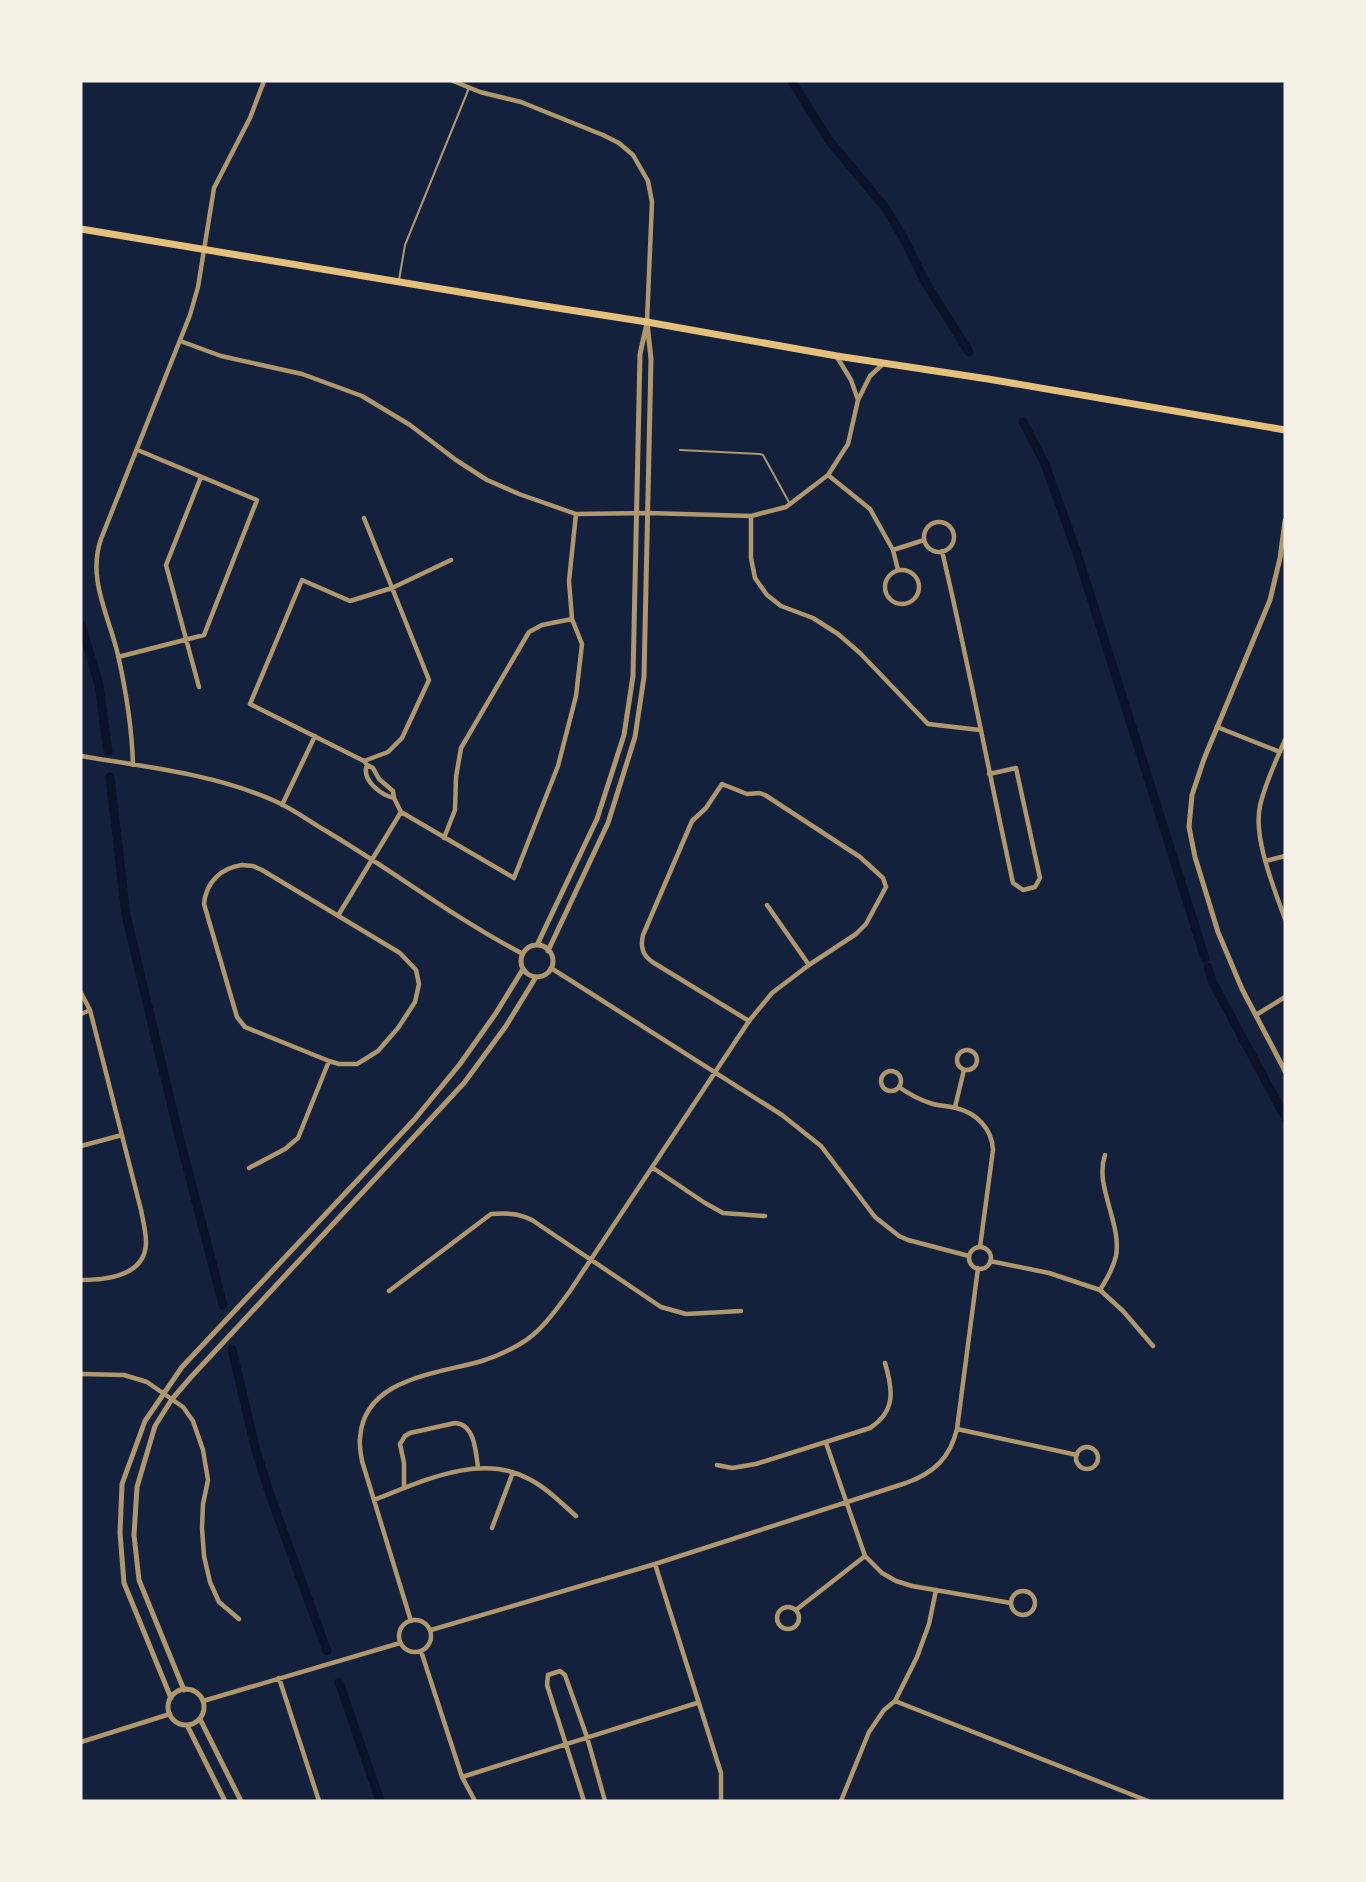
<svg xmlns="http://www.w3.org/2000/svg" width="1366" height="1882" font-family="Raleway,sans-serif">
<style>
.lines{fill:none;stroke-linecap:round;stroke-linejoin:round}
.canal{stroke:#0b132b;stroke-width:9}
.service{stroke:#b1986c;stroke-width:2}
.minor{stroke:#b1986c;stroke-width:4.5}
.tertiary{stroke:#b1986c;stroke-width:5}
.primary{stroke:#e5c07b;stroke-width:7}
</style>
<rect width="100%" height="100%" fill="#14213d"/>
<g class="lines">
<path class="canal" d="M792 81 828 139 884 206 903 237 924 280 969 352
M1023 422 1045 464 1076 550 1205 958
M81 624 99 685 108 752
M110 777 126 915 178 1132 223 1305
M1208 967 1212 981 1285 1117
M232 1349 255 1447 270 1495 327 1651
M339 1682 380 1801"/>
<path class="service" d="M399 280 405 245 469 88
M680 450 760 454 763 455 790 504"/>
<path class="minor" d="M453 81 480 92 521 102 603 135 619 143 633 155 648 181 652 202 647 322
M183 342 221 356 302 374 362 396 410 425 456 460 487 480 519 494 576 514 648 513 751 516 786 507 828 475 848 444 858 400 870 376 884 363
M837 357 851 380 858 400
M828 475 870 509 893 550 898 570
M751 516V558L755 578 767 595 781 606 813 618 838 634 860 653 928 724 980 730
M364 518 429 680 402 738 388 752 364 761
M924 537a15 15 0 1 1 30 0a15 15 0 1 1-30 0Z
M893 550 924 540
M942 551C968 661 989 773 1013 883L1023 890 1035 887 1040 878 1016 768 989 774
M885 587a17 17 0 1 1 34 0a17 17 0 1 1-34 0Z
M118 657 204 635 257 500 140 451
M199 687 166 565 201 477
M1217 727 1280 752
M1285 740C1276 761 1265 783 1260 806 1253 838 1274 888 1285 919
M81 756C147 767 214 774 275 801 293 809 309 821 326 831 392 870 454 918 523 954
M133 765C132 727 126 691 118 655 109 616 87 579 101 539L190 315 198 287 214 188 250 118 264 81
M367 765 364 761 250 704 302 580 350 601 392 588 451 560
M394 798C381 795 361 780 367 765L373 768 379 779 393 791 394 798 401 812
M282 805 315 736
M401 812 514 878 558 766 576 696 582 644 572 619 569 581 576 514
M444 838 455 810 456 777 461 748 529 632 542 625 572 619
M1266 861 1285 856
M242 865 253 866 262 870 400 953 416 970 419 984 415 1002 398 1028 378 1051 357 1064H339L329 1061 245 1027 237 1017 204 904C206 882 221 868 242 865Z
M767 905 809 965
M339 914 401 812
M551 968 782 1115 821 1146 875 1217 899 1236 908 1240 969 1256
M81 993 90 1010 141 1210C143 1220 146 1232 146 1242 146 1276 106 1280 81 1280
M81 1014 90 1010
M1256 1015 1285 997
M957 1060a10 10 0 1 1 20 0a10 10 0 1 1-20 0Z
M881 1081a10 10 0 1 1 20 0a10 10 0 1 1-20 0Z
M899 1087C910 1095 920 1100 933 1104 940 1106 948 1106 956 1108 976 1113 992 1128 993 1150L980 1247
M955 1107 964 1070
M81 1146 122 1135
M249 1168 285 1149 298 1138 329 1061
M653 1168 705 1203 723 1213 765 1216
M969 1258a11 11 0 1 1 22 0a11 11 0 1 1-22 0Z
M990 1261 1049 1273 1100 1290 1123 1311 1153 1346
M1100 1290C1107 1279 1113 1269 1116 1256 1122 1223 1094 1186 1105 1155
M389 1291 491 1214C506 1213 518 1213 532 1220L661 1307 686 1314 741 1311
M81 1374 124 1375 147 1382 183 1407 193 1421 203 1450 208 1480 203 1504 202 1528 204 1556 210 1582 219 1602 239 1619
M957 1429 1077 1455
M826 1443 865 1556 882 1573 896 1581 912 1586 1011 1603
M1076 1458a11 11 0 1 1 22 0a11 11 0 1 1-22 0Z
M717 1465 732 1468 756 1464 870 1428C896 1411 893 1390 885 1363
M404 1488V1463L400 1444 405 1436 410 1433 455 1423C475 1424 476 1453 478 1468
M374 1500C421 1482 480 1452 529 1479 547 1488 561 1503 576 1516
M492 1528 513 1472
M655 1564 721 1773V1801
M1011 1603a12 12 0 1 1 24 0a12 12 0 1 1-24 0Z
M777 1618a11 11 0 1 1 22 0a11 11 0 1 1-22 0Z
M796 1610 865 1556
M399 1636a16 16 0 1 1 32 0a16 16 0 1 1-32 0Z
M411 1621 362 1461C361 1454 359 1446 360 1438 364 1378 437 1374 482 1361 495 1357 508 1351 520 1344 541 1332 556 1310 570 1291L749 1021 772 993 809 965 856 934 866 924 886 887 883 878 860 857 765 795 760 793 747 794 722 784 706 808 692 821 643 935C640 948 643 956 654 963L749 1021
M431 1630 655 1564 906 1483C934 1473 950 1458 957 1429L978 1268
M421 1651 462 1777 475 1801
M279 1678 319 1801
M203 1701 400 1643
M895 1701 1148 1801
M81 1742 170 1714
M462 1777 697 1703
M584 1801 547 1685 548 1675 560 1671 565 1675 587 1737 605 1801
M841 1801 869 1732 884 1710 895 1701 917 1657 929 1624 936 1590"/>
<path class="tertiary" d="M1285 521 1280 558 1270 600 1204 759 1192 795 1189 827 1195 857 1218 932 1242 989 1285 1071
M537 945 597 819 624 735 633 676 640 354 647 323
M521 961a16 16 0 1 1 32 0a16 16 0 1 1-32 0Z
M548 951 608 823 635 737 644 677 651 359 647 322
M168 1707a18 18 0 1 1 36 0a18 18 0 1 1-36 0Z
M184 1690 139 1580 134 1535 137 1487 155 1426 172 1399 192 1376 464 1083 506 1026 536 977
M171 1698 124 1583 120 1533 122 1484 145 1421 182 1367 414 1120 460 1064 496 1013 523 969
M200 1719 241 1801
M187 1725 225 1801"/>
<path class="primary" d="M81 229 538 305 647 322 837 356 988 379 1285 430"/>
</g>
<rect width="1366" height="1882" fill="none" stroke="#f6f1e7" stroke-width="165"/>
</svg>
